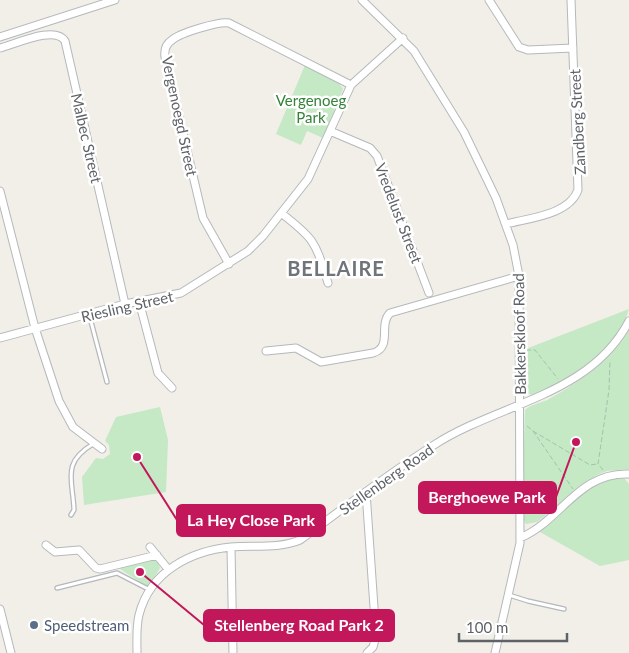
<svg xmlns="http://www.w3.org/2000/svg" width="629" height="653" font-family="Lato,sans-serif">
<style>
.green{fill:#c5e8c5}
.lines{fill:none;stroke-linecap:round;stroke-linejoin:round}
.service-casing{stroke:#b5b8bc;stroke-width:5.5}
.minor-casing{stroke:#b5b8bc;stroke-width:9}
.path{stroke:#9cc7a9;stroke-width:1;stroke-dasharray:5 2.5;stroke-linecap:butt}
.service{stroke:#fff;stroke-width:3}
.minor{stroke:#fff;stroke-width:7}
.service-dot{fill:#5c6f8a;stroke:#fff;stroke-width:2}
.labels{text-anchor:middle;dominant-baseline:central;stroke-width:5;stroke-linejoin:round;paint-order:stroke}
.park-label{font-size:15px;fill:#348238;stroke:#fff}
.street-label{font-size:15px;fill:#5f6368;stroke:#fff}
.service-label{font-size:15px;fill:#4e5e75;stroke:#fff;text-anchor:start}
.district-label{font-size:20px;font-weight:bold;letter-spacing:1px;fill:#70757a;stroke:#fff}
.leader{fill:none;stroke:#c2185b;stroke-width:2}
.callout-dot{fill:#c2185b;stroke:#fff;stroke-width:2}
.callout{fill:#c2185b;stroke:#c2185b;stroke-width:2}
.callout-label{font-size:16px;text-anchor:middle;font-weight:bold;fill:#fff}
</style>
<rect width="100%" height="100%" fill="#f1efe8"/>
<path class="green" d="M305 65 338 82 343 89 323 138 307 131 301 145 276 134Z
M629 309C617 350 577 374 541 392L532 395 526 393 523 387V350Z
M629 330V469L607 471 597 475 537 522 526 524 522 518 525 410C531 404 542 403 549 399 579 382 612 360 629 330Z
M160 407 168 440 166 492 84 505 82 477 96 458 103 459 110 454 109 445 105 441 116 417Z
M616 478 625 479 629 484V560L600 566 540 532V529L591 487Z
M152 559 158 563 160 568 148 587 117 567Z"/>
<g class="lines">
<g class="service-casing">
<path id="service" d="M89 314 107 382
M71 515 74 510C73 480 61 463 93 444
M57 588 117 573 150 590
M509 595 528 601 564 609"/>
</g>
<g class="minor-casing">
<path id="minor" d="M362 0 414 51 464 132 496 198 513 245 519 276 520 543 495 653
M489 0 519 47 528 50 573 48
M0 37 115 0
M0 48C16 44 55 25 65 41L125 304
M330 131 370 148 377 156 429 293
M0 191 35 328 59 401 73 427 102 449
M281 213C316 240 315 242 328 283
M506 224C529 218 569 215 578 190L571 0
M229 264 203 218 165 57C164 50 166 44 172 40 180 33 219 21 229 23L351 85
M139 301 158 373 172 388
M0 338 125 304 181 293 248 251 263 236 308 179 351 85 403 38
M266 351 296 348 321 362 373 353C393 347 378 325 390 313L519 276
M366 492 376 636 373 647 367 653
M520 538C561 521 578 472 629 474
M46 545 55 552 79 550 96 568 100 569 157 555
M150 547 168 569
M231 547 233 653
M0 609 11 653
M137 653C137 640 136 627 139 615 150 571 191 551 231 547 254 545 278 549 300 540 344 508 388 474 434 445 499 403 590 396 629 321"/>
</g>
<path class="path" d="M526 350H535L558 379
M527 426 533 431 573 489
M533 431 590 465 597 464
M603 470 598 464 609 390 610 360"/>
<use href="#service" class="service"/>
<use href="#minor" class="minor"/>
</g>
<circle class="service-dot" cx="34" cy="625" r="5"/>
<g class="labels">
<g class="park-label">
<text x="311" y="100">Vergenoeg<tspan x="311" dy="17">Park</tspan></text>
</g>
<g class="street-label">
<text transform="translate(180 116) rotate(78)">Vergenoegd Street</text>
<text transform="translate(577 122) rotate(-93)">Zandberg Street</text>
<text transform="translate(87 138) rotate(77)">Malbec Street</text>
<text transform="translate(399 213) rotate(69)">Vredelust Street</text>
<text transform="translate(127 306) rotate(-13)">Riesling Street</text>
<text transform="translate(519 334) rotate(-91)">Bakkerskloof Road</text>
<text transform="translate(386 479) rotate(-35)">Stellenberg Road</text>
</g>
<g class="service-label">
<text x="44" y="625">Speedstream</text>
</g>
<g class="district-label">
<text x="336" y="268">BELLAIRE</text>
</g>
</g>
<path class="leader" d="M576 442L556 497M137 457L177 520M140 572L204 625"/>
<g class="callout-dot">
<circle cx="576" cy="442" r="5"/>
<circle cx="137" cy="457" r="5"/>
<circle cx="140" cy="572" r="5"/>
</g>
<g class="callout">
<rect x="419" y="482" width="137" height="31" rx="5"/>
<rect x="177" y="505" width="148" height="31" rx="5"/>
<rect x="204" y="610" width="190" height="31" rx="5"/>
</g>
<g class="callout-label">
<text x="487" y="503">Berghoewe Park</text>
<text x="251" y="526">La Hey Close Park</text>
<text x="299" y="631">Stellenberg Road Park 2</text>
</g>
<path d="M459 633v8h108v-8" fill="none" stroke="#5f6368" stroke-width="2.5"/>
<text x="466" y="633" font-size="15" fill="#5f6368" stroke="#ffffff" stroke-width="4" paint-order="stroke">100 m</text>
</svg>
